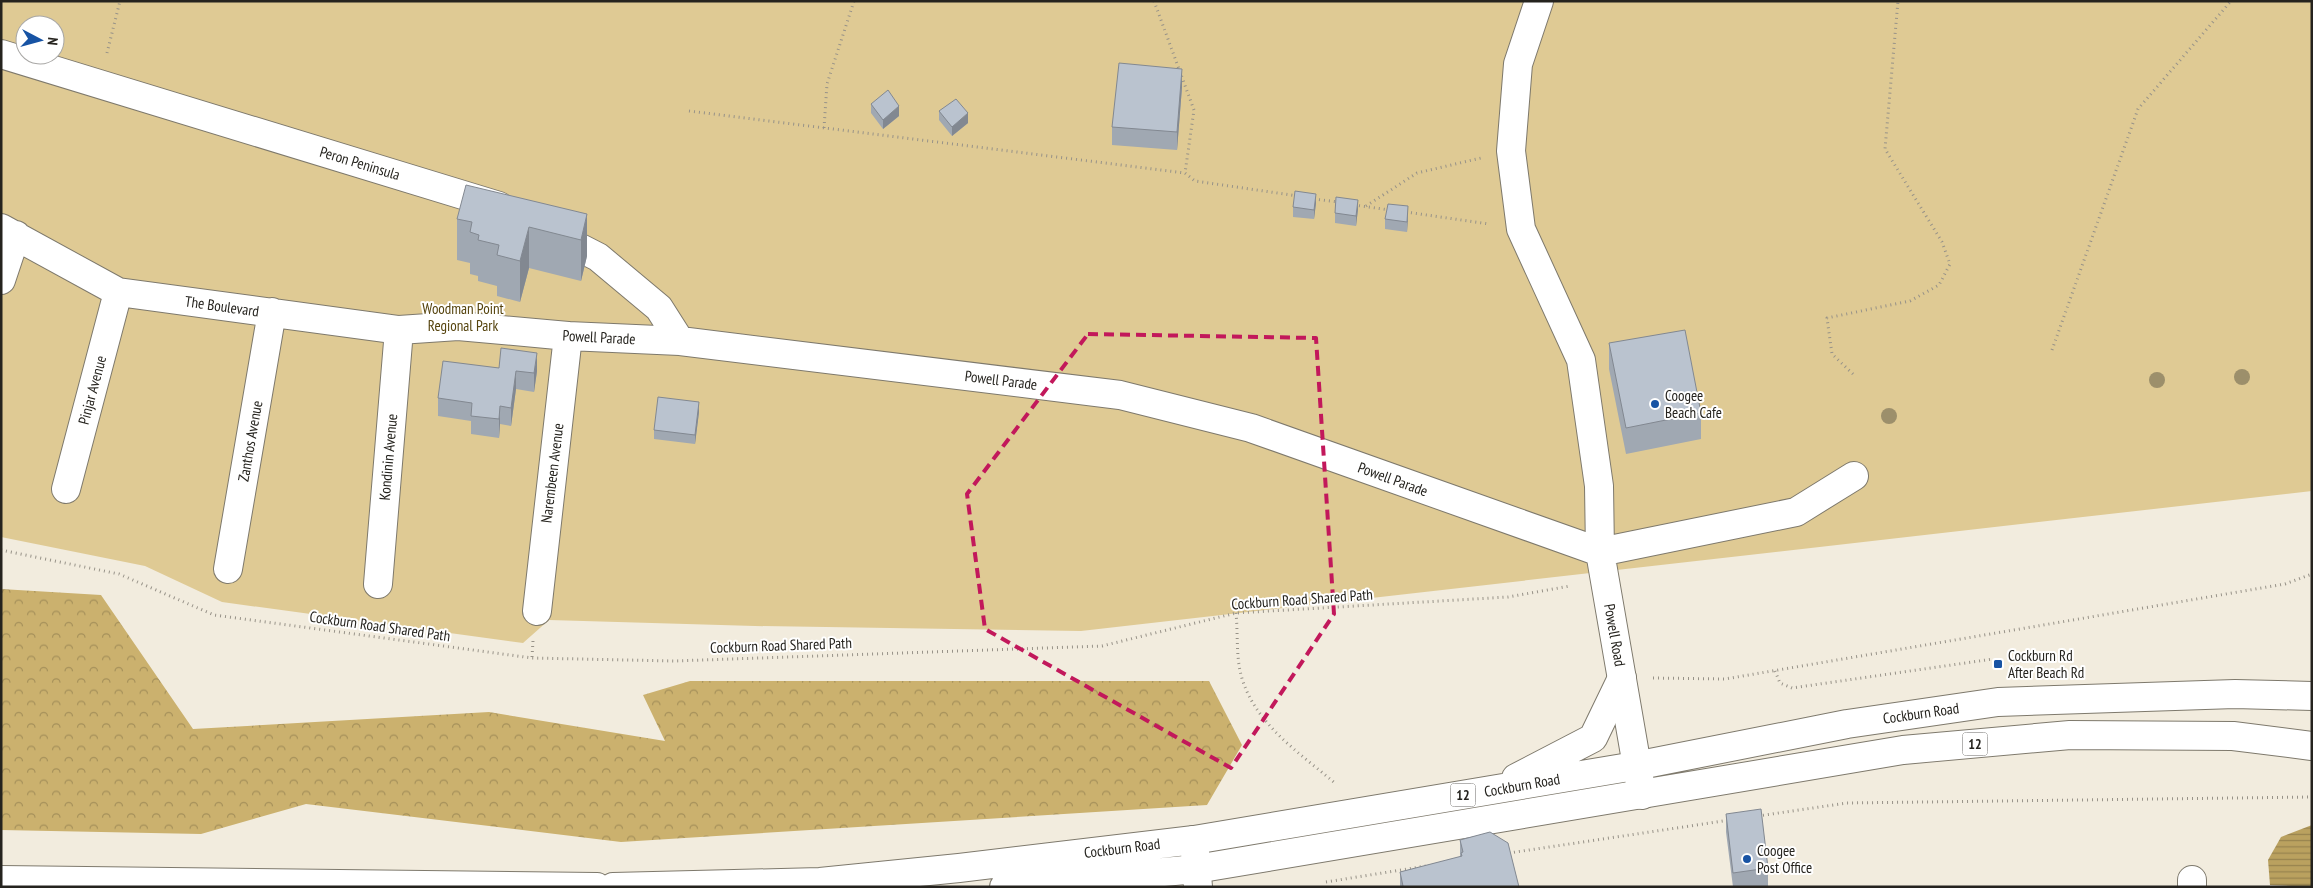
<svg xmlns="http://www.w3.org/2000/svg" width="2313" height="888" font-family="'PT Sans Narrow',sans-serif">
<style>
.forest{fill:url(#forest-crowns)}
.park{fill:#dfca94;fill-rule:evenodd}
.water{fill:url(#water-rules)}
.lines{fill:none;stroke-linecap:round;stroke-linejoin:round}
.minor-casing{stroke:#7e796c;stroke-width:30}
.major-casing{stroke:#7e796c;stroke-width:30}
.path{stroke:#979288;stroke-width:3;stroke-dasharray:1 4;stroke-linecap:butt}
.minor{stroke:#fff;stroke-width:28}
.major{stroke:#fff;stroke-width:28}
.tree{fill:#9c8f6b}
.wall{fill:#a0a8b2}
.shaded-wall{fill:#828891}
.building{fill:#bac3cf;stroke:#828891}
.marked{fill:none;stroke:#c2185b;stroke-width:4;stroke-dasharray:10 6;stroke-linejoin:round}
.poi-dot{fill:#1753a4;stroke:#fff;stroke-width:2}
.labels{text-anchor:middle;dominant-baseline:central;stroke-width:4;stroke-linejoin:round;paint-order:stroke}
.shield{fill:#fff;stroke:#666562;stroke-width:1}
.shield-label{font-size:14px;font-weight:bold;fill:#25231e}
.street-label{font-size:15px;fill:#25231e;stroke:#fff}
.park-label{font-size:15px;fill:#55430d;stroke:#fff}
.poi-label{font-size:15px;fill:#25231e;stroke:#fff;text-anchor:start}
</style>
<defs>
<pattern id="forest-crowns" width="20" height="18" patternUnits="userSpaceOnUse" patternTransform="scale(1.25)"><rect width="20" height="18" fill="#cbb16e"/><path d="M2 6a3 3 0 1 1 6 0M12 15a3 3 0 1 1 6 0" fill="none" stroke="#a5905a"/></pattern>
<pattern id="water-rules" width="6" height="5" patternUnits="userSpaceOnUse" patternTransform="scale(1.25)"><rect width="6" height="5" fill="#baa15f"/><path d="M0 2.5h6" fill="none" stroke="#97834e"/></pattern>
</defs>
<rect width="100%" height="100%" fill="#f2ecde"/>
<path class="forest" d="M1 589 101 595 193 729 489 712 665 741 643 695 690 681H1209L1242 745 1207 805 621 842 306 804 201 834 1 830Z"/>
<path class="park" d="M1 1H2312V491L1081 631 755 626 549 620 523 643 222 602 145 566 1 537ZM25 25H55V55H25Z"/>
<path class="water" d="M2312 825V887L2270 885 2268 860 2281 837Z"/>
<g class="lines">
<g class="minor-casing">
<path id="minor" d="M1539 1 1518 64 1511 151 1521 229 1581 360 1599 486 1600 552 1796 512 1854 476
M1 54 499 206
M1 228 118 292 399 330 458 326 568 336 680 341 1120 395 1251 428 1600 552 1642 795
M555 235 598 257 659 308 680 341
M1 280 16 235
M66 489 118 292
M228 569 272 312
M378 584 399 330
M537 611 568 336
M1194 840 1198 887
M2192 887V880"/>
</g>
<g class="major-casing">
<path id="major" d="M1516 778 1593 738 1622 678
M1 880 597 887
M613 887 820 882 959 868 1194 840 1635 766 1847 724 1998 702 2235 694 2312 696
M1004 887 1196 869 1903 750 2070 735 2233 736 2312 746"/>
</g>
<path class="path" d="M1154 1 1194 110 1185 173
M107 53 120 1
M689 111 1185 173 1195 181 1298 196
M824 128 827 84 854 1
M1314 199 1338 202
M1354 205 1390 210
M1366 206 1417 173 1481 158
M1406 212 1489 224
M2052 350 2138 109 2231 1
M1853 374 1832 354 1827 318 1910 301 1939 285 1950 264 1942 242 1885 149 1898 1
M1 550 119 574 214 615 532 658 674 661 1102 646 1236 613 1508 597 1570 586
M1236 613C1238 633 1236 656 1241 675 1254 724 1300 753 1336 784
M532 657 533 641
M1775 671 1780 683 1792 688 1993 659
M1653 678 1725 679 2285 584 2312 574
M1758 816 1847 803 2312 797
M1509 853 1730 820
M1326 882 1426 866"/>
<use href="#minor" class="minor"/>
<use href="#major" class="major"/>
</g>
<g class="tree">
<circle cx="2242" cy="377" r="8"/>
<circle cx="2157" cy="380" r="8"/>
<circle cx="1889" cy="416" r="8"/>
</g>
<path class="wall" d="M1182 87 1177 150 1112 145V127Z
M871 104 899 116 883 129 871 113Z
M939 111 968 123 952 136 939 120Z
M1316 203 1314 219 1293 217V207Z
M1358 209 1356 226 1335 223V213Z
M587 214V256L581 281 529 268 520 302 497 296V286L478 281V276L470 274V263L457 260V219Z
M1408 216 1407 232 1385 229V219Z
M1609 343 1701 413V439L1626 454 1609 369Z
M499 368 537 371 534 392 516 389 511 426 500 424 499 438 471 434V421L438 416V398Z
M699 412 695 444 654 439V430Z
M1726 814 1768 868V886L1733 887 1726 832Z
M1460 840 1519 887H1400V872L1460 857Z"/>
<path class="shaded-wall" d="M1182 69V87L1177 150V132Z
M899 106V116L883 129V120Z
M968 113V123L952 136V127Z
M1316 194V203L1314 219V210Z
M1358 200V209L1356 226V216Z
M1408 206V216L1407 232V222Z
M587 214V256L581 281V240Z
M529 227V268L520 302V261Z
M537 353V371L534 392V373Z
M516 371V389L511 426V408Z
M699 402V412L695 444V435Z
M500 406V424L499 438V419Z"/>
<path class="building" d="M1119 63 1182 69 1177 132 1112 127Z
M888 90 899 106 883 120 871 104Z
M956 99 968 113 952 127 939 111Z
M466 185 587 214 581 240 529 227 520 261 497 255 499 245 478 240 479 235 470 232 472 222 457 219Z
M1295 191 1316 194 1314 210 1293 207Z
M1336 197 1358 200 1356 216 1335 213Z
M1388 204 1408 206 1407 222 1385 219Z
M1685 330 1701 413 1626 428 1609 343Z
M501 348 537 353 534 373 516 371 511 408 500 406 499 419 471 416 472 403 438 398 443 361 499 368Z
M658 397 699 402 695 435 654 430Z
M1761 809 1768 868 1733 873 1726 814Z
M1490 832 1508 843 1519 887H1401L1403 886 1400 872 1462 856 1461 853 1463 852 1460 840Z"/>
<path class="marked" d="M1088 334 1316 338 1334 614 1231 768 985 629 967 494Z"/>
<g class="poi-dot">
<circle cx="1655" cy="404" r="5"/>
<rect x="1993" y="659" width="10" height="10" rx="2.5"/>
<circle cx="1747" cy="859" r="5"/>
</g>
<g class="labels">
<g class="shield">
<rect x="1962.5" y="732.5" width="25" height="23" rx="4"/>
<rect x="1450.5" y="783.5" width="25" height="23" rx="4"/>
</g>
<g class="shield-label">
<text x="1975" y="744">12</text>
<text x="1463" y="795">12</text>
</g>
<g class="street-label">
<text transform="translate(360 163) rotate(17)">Peron Peninsula</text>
<text transform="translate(222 306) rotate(8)">The Boulevard</text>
<text transform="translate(599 337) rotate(3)">Powell Parade</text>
<text transform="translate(1001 380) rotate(7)">Powell Parade</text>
<text transform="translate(92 390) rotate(-75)">Pinjar Avenue</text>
<text transform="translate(250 441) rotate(-80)">Zanthos Avenue</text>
<text transform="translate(388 457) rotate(-85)">Kondinin Avenue</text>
<text transform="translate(552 473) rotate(-83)">Narembeen Avenue</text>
<text transform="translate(1393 479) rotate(20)">Powell Parade</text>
<text transform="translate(1302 599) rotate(-4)">Cockburn Road Shared Path</text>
<text transform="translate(380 626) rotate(8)">Cockburn Road Shared Path</text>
<text transform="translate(1615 635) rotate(80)">Powell Road</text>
<text transform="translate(781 645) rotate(-2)">Cockburn Road Shared Path</text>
<text transform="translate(1921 713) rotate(-8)">Cockburn Road</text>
<text transform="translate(1522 785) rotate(-10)">Cockburn Road</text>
<text transform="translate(1122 848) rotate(-7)">Cockburn Road</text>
</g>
<g class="park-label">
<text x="463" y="308">Woodman Point<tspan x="463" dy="17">Regional Park</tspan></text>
</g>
<g class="poi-label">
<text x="1665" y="395">Coogee<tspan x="1665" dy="17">Beach Cafe</tspan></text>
<text x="2008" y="655">Cockburn Rd<tspan x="2008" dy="17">After Beach Rd</tspan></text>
<text x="1757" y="850">Coogee<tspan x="1757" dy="17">Post Office</tspan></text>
</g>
</g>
<rect width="2313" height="888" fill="none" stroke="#25231e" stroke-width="5"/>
<g transform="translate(40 40) rotate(96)"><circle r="24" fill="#ffffff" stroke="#a8a7a5"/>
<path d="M0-4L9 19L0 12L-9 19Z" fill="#1753a4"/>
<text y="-8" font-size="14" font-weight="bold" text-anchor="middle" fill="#25231e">N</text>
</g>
</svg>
